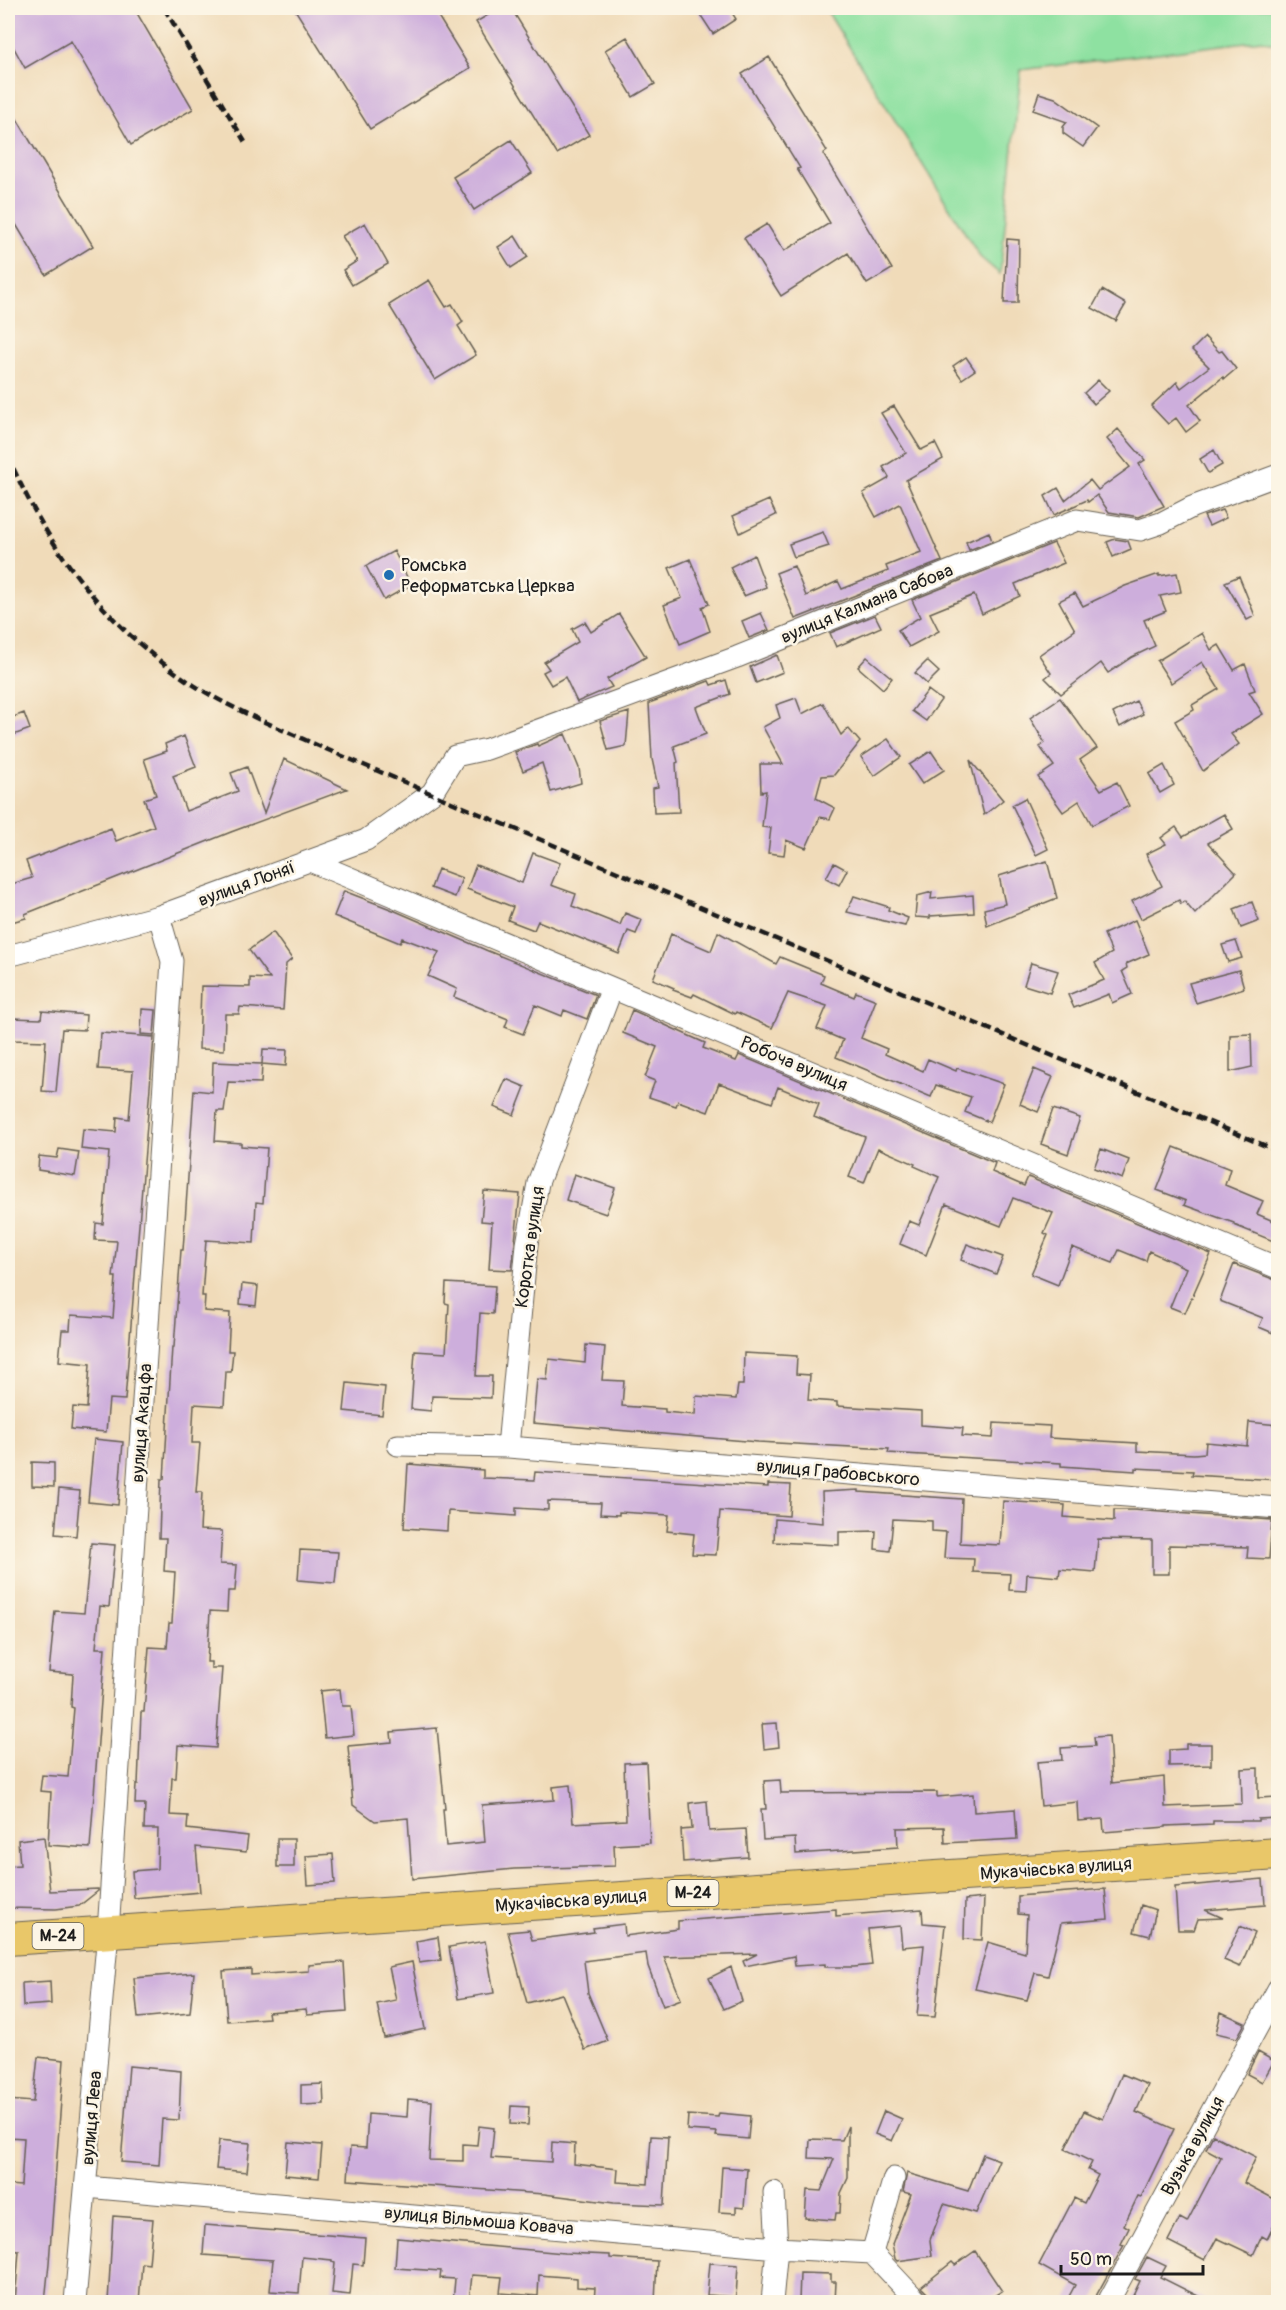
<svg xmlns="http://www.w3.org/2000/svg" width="1286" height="2310" font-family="Pangolin,sans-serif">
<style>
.green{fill:#8ee1a1;stroke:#557e5e;stroke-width:1.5}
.building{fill:#cdaedc}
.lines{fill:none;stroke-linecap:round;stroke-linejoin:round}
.minor-casing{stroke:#665f53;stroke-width:23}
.highway-casing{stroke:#665f53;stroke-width:34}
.minor{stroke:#fff;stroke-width:21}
.highway{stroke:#e9c769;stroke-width:32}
.rail{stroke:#1c1c1c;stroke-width:4.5;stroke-dasharray:9 4.5;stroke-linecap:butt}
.poi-dot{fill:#1f6fb2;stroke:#fcf5e5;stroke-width:2}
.labels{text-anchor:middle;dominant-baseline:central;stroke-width:5;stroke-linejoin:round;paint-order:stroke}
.shield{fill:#fcf5e5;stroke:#5f5d58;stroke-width:1.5}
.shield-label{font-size:16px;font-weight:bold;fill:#1c1c1c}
.poi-label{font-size:18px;fill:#1c1c1c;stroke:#fcf5e5;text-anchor:start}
.street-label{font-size:18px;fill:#1c1c1c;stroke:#fcf5e5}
</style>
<rect width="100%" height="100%" fill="#fcf5e5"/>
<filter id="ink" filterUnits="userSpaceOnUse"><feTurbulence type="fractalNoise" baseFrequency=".0167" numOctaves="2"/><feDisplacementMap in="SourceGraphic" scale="12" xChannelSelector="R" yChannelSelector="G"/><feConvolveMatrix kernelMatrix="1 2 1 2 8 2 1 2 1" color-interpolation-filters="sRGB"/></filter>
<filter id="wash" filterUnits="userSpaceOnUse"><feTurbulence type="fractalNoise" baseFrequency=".008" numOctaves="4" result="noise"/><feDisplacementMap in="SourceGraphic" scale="24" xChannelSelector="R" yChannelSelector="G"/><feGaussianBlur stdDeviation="1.35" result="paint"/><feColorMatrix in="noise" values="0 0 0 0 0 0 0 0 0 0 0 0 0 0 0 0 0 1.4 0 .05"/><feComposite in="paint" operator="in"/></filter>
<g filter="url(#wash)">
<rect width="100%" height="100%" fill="#f0dbb9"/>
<path class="green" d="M825 8H1278V45L1262 40 1021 70 1000 274 980 257Z"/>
<g id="blocks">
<path class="building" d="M8 8H134L193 109 131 145 71 41 25 68 8 37Z
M294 8H433L470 68 370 129Z
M500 8H511L589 135 557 154 476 22Z
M696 8H729L736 19 713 34Z
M627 37 655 84 633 97 605 50Z
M769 57 827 151 823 154 892 269 867 284 848 253 781 296 744 238 767 224 784 251 830 223 797 169 800 168 742 74Z
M1039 93 1055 98 1097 128 1083 147 1063 133V127L1067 122 1033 110Z
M8 104 93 246 46 275 8 211Z
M511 140 532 173 474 210 453 177Z
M365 223 388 264 352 285 343 270 357 261 342 236Z
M515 236 528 257 511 268 498 247Z
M1007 239 1019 240 1018 303H1004Z
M429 280 446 307 452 304 463 322 458 326 476 355 435 380 389 305Z
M1102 290 1126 304 1116 321 1092 308Z
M1205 337 1219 352 1222 351 1236 369 1224 379 1223 377 1189 405 1200 421 1186 432 1176 418 1168 424 1151 406 1177 382 1181 388 1209 367 1192 350Z
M966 357 975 370 962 379 953 366Z
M1098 380 1109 391 1094 404 1084 393Z
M894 406 921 450 935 443 943 459 906 480 942 561 795 619 776 573 794 566 806 596 838 581 842 589 888 571 886 566 921 552 900 504 876 517 863 493 888 479 889 477 883 467 906 453 881 413Z
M1118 429 1145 460 1139 464 1164 506 1139 517 1109 512 1097 495 1088 502 1087 500 1054 515 1045 496 1058 488 1065 500 1090 480 1098 490 1130 467 1107 439Z
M1214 450 1222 465 1208 473 1200 459Z
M769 500 776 515 740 533 733 516Z
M1222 510 1226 518 1209 526 1204 516Z
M823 532 829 546 794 557 789 544Z
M989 532 992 541 969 550 966 542Z
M1115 539 1128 541 1131 549 1113 557 1107 542Z
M1054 543 1064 563 1015 584 1020 596 982 614 974 595 930 613 939 631 909 647 898 630 920 617 912 600Z
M394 551 411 585 384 600 366 566Z
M754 555 766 587 744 596 730 567Z
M690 559 709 604 702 607 710 631 680 644 664 605 682 598 669 568Z
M1177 573 1181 592 1160 596 1166 611 1144 620 1155 646 1132 657 1108 673 1101 663 1061 694 1045 678 1051 673 1039 655 1075 630 1059 601 1075 593 1083 606 1125 586 1159 574V576Z
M1239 576 1255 616 1247 620 1225 582Z
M761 613 769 630 749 638 742 621Z
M619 614 646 657 607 679 612 687 577 702 565 677 551 685 543 672 549 669 544 662 578 642 572 629 585 622 591 632Z
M875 615 881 627 836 647 830 633Z
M1202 633 1211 650 1219 645 1234 670 1245 664 1255 690 1249 692 1263 714 1231 734 1239 744 1203 771 1175 721 1194 710 1192 705 1219 689 1202 662 1171 683 1157 661Z
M777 655 783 672 756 683 750 667Z
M867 657 892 678 883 689 858 667Z
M927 661 939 672 927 684 915 673Z
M726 680 730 694 696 707 706 734 674 746 678 762 676 763 679 812 654 813 653 788 658 787 652 759 649 703 709 681 711 685Z
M928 690 941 700 926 721 912 711Z
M796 698 802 714 823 703 841 735 848 728 860 742 834 775 822 776 816 798 835 808 830 819 820 817 806 848 786 840 784 855 768 853 771 828 762 827 766 791 761 792 760 764H783L763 727 780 718 776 705Z
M1060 698 1097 748 1080 760 1101 790 1117 782 1129 806 1092 825 1079 801 1063 812 1038 777 1054 766 1040 747 1045 743 1030 718Z
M1136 701 1143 714 1120 727 1113 713Z
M629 712 626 746 608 750 600 721Z
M24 713 30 729 8 737V719Z
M565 734 579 768 581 783 551 792 542 763 523 771 515 752 537 744 538 746Z
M184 736 196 767 173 776 186 811 238 791 231 773 247 767 264 813 284 759 347 789 231 832 25 914 26 918 8 923V885L32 878 26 861 111 828 116 841 154 826 144 799 156 795 144 759 167 751 165 744Z
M888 739 901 757 874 776 861 757Z
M931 751 944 770 922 784 909 765Z
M970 760 1003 800 984 815Z
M1164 765 1174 785 1160 793 1149 774Z
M1025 798 1048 849 1036 855 1012 805Z
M1224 814 1233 829 1208 843 1236 873 1195 914 1184 901 1181 904 1179 900 1141 919 1132 901 1162 886 1146 854 1166 844 1161 838 1176 827 1183 837Z
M533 853 560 863 551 885 576 894 572 906 620 925 625 913 642 920 636 934 628 931 619 954 538 921 534 930 508 920 513 907 467 889 476 865 522 883Z
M1047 861 1057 898 987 926 984 909 1005 904 999 876Z
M834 863 847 870 839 885 826 878Z
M438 869 462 878 455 897 431 888Z
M344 891 393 910 488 951 596 995 587 1019 564 1010 562 1016 535 1005 523 1034 505 1027 508 1019 454 997 457 989 428 976 439 952 402 938 400 943 334 916Z
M932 892 931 899 973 895 974 913 930 916V918L915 917 917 896Z
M854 896 889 907 888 910 908 918 905 926 847 912Z
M1252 902 1259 921 1241 928 1234 909Z
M1135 920 1149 954 1126 964 1127 968 1122 971 1132 994 1112 1003 1109 994 1074 1008 1068 995 1104 980 1095 963 1112 953 1104 934Z
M273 932 292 959 286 964 283 1010 240 1007 239 1014H225L224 1050 199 1049 201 986 250 987V978L270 979 249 950Z
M718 932 776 964 780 957 824 975 821 983 854 997 856 992 876 1000 861 1038 887 1049 885 1054 923 1071 928 1059 956 1071 957 1068 1004 1084 989 1122 965 1112 971 1097 936 1085 931 1097 836 1057 843 1040 817 1029 827 1006 788 993 772 1028 736 1012 735 1014 694 994 692 997 673 990 674 988 653 979 671 934 711 951Z
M1236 941 1242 958 1228 962 1222 945Z
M1031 963 1058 971 1050 993 1024 985Z
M1239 970 1244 988 1196 1003 1189 983Z
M142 1009 156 1010 154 1035 141 1034Z
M632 1010 705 1043 703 1048 736 1061 739 1055 995 1163 992 1172 1024 1186 1028 1177 1211 1254 1185 1313 1170 1307 1186 1268 1149 1251 1146 1261 1119 1250 1113 1263 1072 1247 1058 1285 1031 1274 1048 1235 1044 1233 1053 1213 1013 1198 1001 1226 946 1204 926 1255 900 1244 909 1221 919 1225 939 1177 914 1166 915 1164 878 1148 864 1183 849 1177 865 1137 814 1117 819 1104 778 1087 772 1103 719 1083 708 1112 678 1101 676 1106 649 1097 655 1081 645 1077 657 1047 623 1033Z
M42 1011 86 1015 85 1030 62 1029 56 1092 42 1091 46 1041 12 1040V1018L41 1019Z
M101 1033 154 1037 125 1400 109 1399 106 1432 71 1429 73 1407 87 1408 90 1364 59 1361 62 1330H70L71 1315 113 1318 116 1277H113L117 1241 95 1240 96 1223 103 1224 109 1152 81 1149 83 1129 116 1132 117 1117 129 1119 133 1071 98 1069Z
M1251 1034 1252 1067 1230 1072V1035Z
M263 1049 287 1050 286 1066 262 1064Z
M213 1062 262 1064 261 1083 228 1082 224 1111H217L215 1141 241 1143V1146L267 1148 263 1203 256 1202 254 1243 206 1240 202 1296H205L204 1311 230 1313 228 1351H233L231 1372H226L224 1406 194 1404 192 1443H200L196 1492H202L200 1530 222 1531 220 1564 237 1565 235 1591H228L227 1612 210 1611 207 1662H211V1668H222L216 1748 178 1745 176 1778H172L170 1815 188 1816 187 1829 248 1836 246 1852 196 1847 200 1892 134 1898 132 1871 157 1869 158 1829H144L145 1804H135L136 1784H138L141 1712H144L149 1647 167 1648 169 1623H172L175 1572 164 1571 166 1538H159L161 1479H164L172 1347H174L181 1250H183L194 1090 212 1092Z
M1034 1069 1053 1077 1038 1112 1020 1104Z
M506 1079 525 1087 514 1115 494 1107Z
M1053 1109 1080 1118 1068 1154 1041 1144Z
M1174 1147 1230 1169 1225 1185 1263 1201 1257 1214 1278 1223V1243L1234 1225V1223L1184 1205 1186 1201 1157 1190Z
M59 1149 79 1152 75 1176 38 1170 39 1156 57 1158Z
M1101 1149 1129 1160 1122 1179 1094 1168Z
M574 1174 615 1188 606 1214 566 1200Z
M484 1191 520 1194 512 1270 489 1269 492 1222 481 1221Z
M967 1244 1003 1257 996 1274 961 1260Z
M1234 1264 1278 1281V1335L1259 1327 1263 1318 1220 1301Z
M446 1283 495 1286 493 1314 480 1313 476 1376H492L491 1398 432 1396 431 1411 411 1409 415 1351 446 1353 449 1304 445 1303Z
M242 1284 258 1286 256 1306 240 1304Z
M586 1345 605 1347 602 1380 624 1381 622 1406 665 1409V1412L695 1415 696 1396 736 1399 738 1385H743L744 1353 797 1356 796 1374 810 1375 808 1400 837 1402V1406L921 1411V1425L963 1428 962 1436 993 1438 994 1423 1050 1426 1049 1438 1137 1443V1451L1194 1454 1205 1453 1206 1442 1247 1446 1249 1422 1278 1425V1480L1192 1475 1193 1471 1135 1468V1471L1061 1466V1463L888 1453 889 1449 758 1442 533 1423 537 1379 547 1380 549 1359 585 1363Z
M347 1383 385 1387 382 1415 344 1411Z
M94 1439 123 1442 118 1505 88 1502Z
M32 1462 54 1463V1487L32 1486Z
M408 1464 483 1470V1478L534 1480 535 1472 768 1487V1484L791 1485 789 1516 720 1511 716 1555 692 1554 694 1534 667 1531 669 1515 619 1512V1515L600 1514 601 1503 548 1501V1510L516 1508V1516L448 1511 447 1531 404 1528Z
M59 1489 80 1491 76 1536 55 1534Z
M859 1490V1492L962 1499 960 1543 1000 1545 1003 1501 1065 1505 1064 1517 1114 1521V1510H1133L1272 1520 1269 1559 1247 1558 1248 1547 1169 1545V1574H1152V1540L1098 1539 1095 1572 1060 1569 1059 1577 1027 1574 1026 1591 1009 1590 1010 1574 973 1572 974 1559 944 1558 946 1532 932 1531V1521L893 1519 890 1551 875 1549 876 1531 839 1532V1545L774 1542 775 1519 823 1523 822 1492Z
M91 1543 115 1545 109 1607 100 1606 96 1648H105L90 1848 48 1845 51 1792 40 1791 42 1775 68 1777 74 1708 71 1707 73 1674 49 1672 55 1611 84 1613Z
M300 1550 338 1552 335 1583 298 1580Z
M340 1689 342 1706H351L354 1735 325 1738 320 1691Z
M777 1723 779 1747 764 1749 762 1724Z
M437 1728 445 1809H443L446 1846 485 1842 482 1805 554 1800 553 1787 570 1785 573 1823 626 1820 624 1763 646 1762 650 1843 614 1845 615 1866 514 1869 412 1879 408 1818 375 1821 353 1805 348 1746 392 1742 391 1732Z
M1109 1736 1112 1783 1164 1777 1165 1807 1242 1804 1241 1769 1258 1768V1798L1278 1797V1818L1258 1819V1821H1213V1824L1166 1826V1827L1104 1832 1103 1819 1078 1821 1077 1802 1041 1806 1037 1762 1062 1760 1061 1748 1095 1746 1094 1737Z
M1186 1744H1211V1765L1169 1766V1750L1186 1749Z
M780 1780 781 1793 937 1792V1797L973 1794 974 1812 1015 1809 1017 1839 945 1843 944 1827 897 1828 898 1847 796 1854 795 1838 763 1840 761 1809H766L764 1781Z
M707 1801 709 1831 746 1829 748 1857 683 1862 681 1830 692 1829 690 1803Z
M44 1837 50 1891 98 1889V1891L79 1906 56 1909 8 1908V1866L20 1865 18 1840Z
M277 1839H294V1867H277Z
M333 1854 335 1883 308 1885 306 1856Z
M1263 1879 1265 1905 1205 1910 1223 1918 1198 1919 1194 1930H1178L1175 1887Z
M1105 1889 1108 1919 1061 1923 1048 1976 1035 1973 1027 2000 975 1989 988 1942 1025 1953 1027 1915 1018 1914V1896Z
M984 1898 982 1940 964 1939 965 1900Z
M1141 1905 1156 1910 1150 1936 1134 1932Z
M836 1909V1916L922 1909 923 1923 945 1925 935 2017 917 2016 924 1945 902 1947 900 1926 868 1929 872 1965 854 1967H825V1964L795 1966 794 1956 745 1966 743 1961 757 1954 664 1957 681 1999 663 2006 648 1966 646 1953 584 1961 588 1993 608 2041 585 2050 562 1994 527 2003 508 1932 529 1930 532 1940 594 1932 593 1928 624 1924 625 1936 678 1929V1921Z
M1240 1926 1255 1933 1240 1967 1224 1960Z
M438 1937 441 1960 419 1963 416 1941Z
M485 1941 494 1993 458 1999 449 1947Z
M344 1962 347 2012 307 2015 306 2009 268 2012 269 2018 227 2021 223 1971 251 1969V1975L309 1971V1965Z
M412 1962 425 2029 384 2038 377 2004 396 2000 389 1967Z
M731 1967 742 2001 724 2009 709 1978Z
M194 1973 190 2013 138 2018 134 1978Z
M50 1981 51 2004 23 2006 22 1983Z
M1221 2012 1245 2023 1237 2038 1216 2033Z
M1258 2052 1274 2061 1262 2082 1247 2074Z
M38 2057 64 2060 49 2263 45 2302H15L19 2251 8 2250V2185L21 2186 24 2138 8 2137V2100L33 2102Z
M129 2066 181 2071 179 2120 162 2119 159 2165 121 2162Z
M1122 2074 1148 2085 1136 2112 1174 2129 1141 2197 1138 2196 1124 2225 1129 2228 1121 2244 1124 2245 1096 2296 1091 2302H1066L1075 2285 1039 2265 1074 2198 1084 2203 1098 2175 1088 2170 1092 2162 1065 2149 1084 2111 1103 2119Z
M323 2084 324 2104 301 2105V2085Z
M408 2099 432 2101 429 2160 463 2161V2144L477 2145 479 2126 494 2128 491 2158 551 2162 552 2142 575 2144 574 2164 618 2169 617 2182 648 2184 651 2136 668 2137 664 2205 614 2203 544 2194 348 2180 350 2147 366 2148 368 2114 407 2117Z
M511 2106 529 2107 528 2125 510 2124Z
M884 2111 902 2119 892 2141 875 2134Z
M719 2113 750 2116 748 2139 716 2136 717 2132 687 2130 688 2115 718 2117Z
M848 2126V2178L841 2193 840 2213H836L835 2220 805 2218 807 2190 821 2191 834 2159 809 2158 810 2139 842 2140Z
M1213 2135 1256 2157 1244 2183 1278 2201V2217L1267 2239 1262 2236 1253 2255 1217 2238 1205 2260 1168 2241 1180 2218 1187 2222 1221 2157 1206 2149Z
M219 2140 250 2143 247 2172 216 2169Z
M288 2142 322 2145 319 2178 285 2175Z
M983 2154 999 2160 976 2213 944 2204 930 2240 932 2256 897 2261 895 2259 892 2244 911 2194 903 2192 907 2173 968 2191Z
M722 2167 747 2169 744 2208 736 2207V2213L719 2212Z
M113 2216 153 2219 149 2264 142 2263 139 2302H108Z
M205 2225 365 2238 363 2265 353 2264 350 2295 332 2293 335 2263 332 2262V2260L302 2257 299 2293 270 2291 273 2260 203 2255Z
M397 2238 564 2253 610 2255V2258L657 2261 655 2302H594L595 2288 577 2287V2278L539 2275 538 2296 500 2293 502 2277 472 2275 469 2302H453L455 2279 440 2278 441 2271 395 2268Z
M975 2251 1002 2291 985 2302H931L928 2294 921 2287 952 2262 955 2265Z
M1147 2257 1166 2266 1160 2277 1210 2302H1130L1140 2281 1135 2279Z
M710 2263 738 2265 736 2297 707 2295Z
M800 2273 831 2274V2282H836L835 2302H799Z"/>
</g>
</g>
<g filter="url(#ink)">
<use href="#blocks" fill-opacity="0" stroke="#665f53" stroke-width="1.5"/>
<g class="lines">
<g class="minor-casing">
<path id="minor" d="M310 861 1278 1268
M8 956 159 916 366 840 432 793 455 756 487 749 737 657 1077 520 1140 530 1161 523 1192 507 1278 475
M398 1445 508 1447 1278 1508
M508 1447 527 1244 538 1183 612 988
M894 2178 872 2253 918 2302
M86 2187 777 2248 872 2253
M75 2302 108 1932 172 961 159 916
M772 2302 777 2248 774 2192
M1108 2302 1278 1989"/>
</g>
<g class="highway-casing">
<path id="highway" d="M8 1939 1278 1854"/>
</g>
<use href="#minor" class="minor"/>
<use href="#highway" class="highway"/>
<path class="rail" d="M164 8 245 142
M8 456C45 543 101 620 179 675 222 706 273 725 321 747L1278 1151"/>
</g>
</g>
<circle class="poi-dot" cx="389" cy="575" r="6"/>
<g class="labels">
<g class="shield">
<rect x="667.5" y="1880" width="51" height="26" rx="4.5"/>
<rect x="32.5" y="1923" width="51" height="26" rx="4.5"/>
</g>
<g class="shield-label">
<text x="693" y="1893">М-24</text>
<text x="58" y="1936">М-24</text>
</g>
<g class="poi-label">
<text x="401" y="565">Ромська<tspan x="401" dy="21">Реформатська Церква</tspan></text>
</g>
<g class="street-label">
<text transform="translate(867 604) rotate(-22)">вулиця Калмана Сабова</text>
<text transform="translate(247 884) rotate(-20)">вулиця Лоняї</text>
<text transform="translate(794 1064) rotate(23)">Робоча вулиця</text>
<text transform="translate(530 1247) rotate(-82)">Коротка вулиця</text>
<text transform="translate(142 1423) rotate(-86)">вулиця Акацфа</text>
<text transform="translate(838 1473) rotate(5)">вулиця Грабовського</text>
<text transform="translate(1056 1869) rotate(-4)">Мукачівська вулиця</text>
<text transform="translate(571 1901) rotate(-4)">Мукачівська вулиця</text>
<text transform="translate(92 2118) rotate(-85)">вулиця Лева</text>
<text transform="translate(1193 2146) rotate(-61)">Вузька вулиця</text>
<text transform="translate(479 2221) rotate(5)">вулиця Вільмоша Ковача</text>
</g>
</g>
<rect width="1286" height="2310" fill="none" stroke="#fcf5e5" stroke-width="30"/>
<path d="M1061 2265v9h142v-9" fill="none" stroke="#1c1c1c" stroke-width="3"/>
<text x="1070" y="2265" font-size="18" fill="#1c1c1c" stroke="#fcf5e5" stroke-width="4.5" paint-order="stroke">50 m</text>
</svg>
